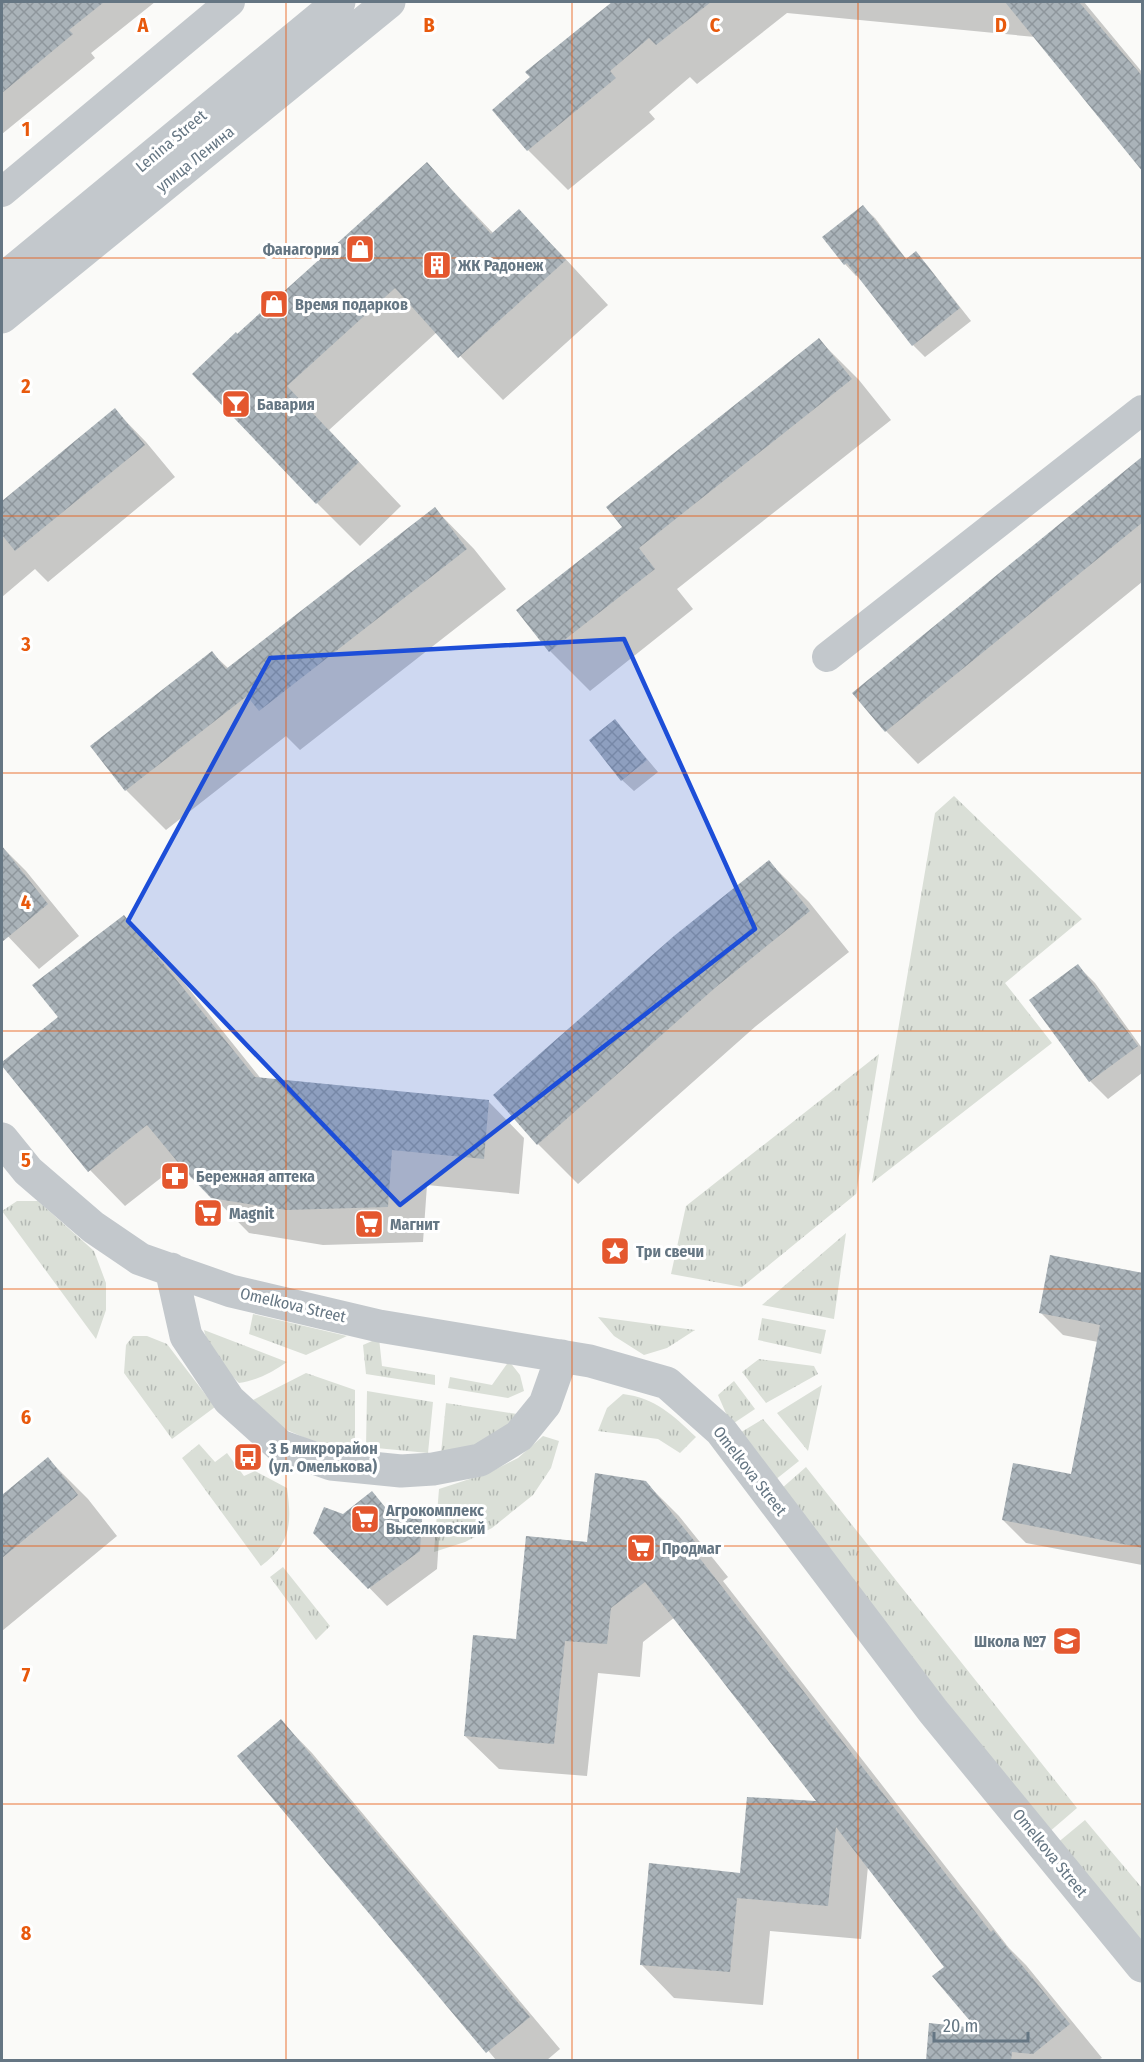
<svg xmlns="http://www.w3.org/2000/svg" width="1144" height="2062" font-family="'Fira Sans Condensed',sans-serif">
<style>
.grass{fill:url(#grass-tufts)}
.shadow{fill:#0003}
.building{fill:url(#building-cross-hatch)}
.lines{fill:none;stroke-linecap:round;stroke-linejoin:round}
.minor{stroke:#c3c8cc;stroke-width:30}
.tertiary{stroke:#c3c8cc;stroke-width:33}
.marked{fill:#1d4ed8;fill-opacity:0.2;stroke:#1d4ed8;stroke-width:4.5;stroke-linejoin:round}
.grid{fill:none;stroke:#e8590c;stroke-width:1.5;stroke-opacity:0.55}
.labels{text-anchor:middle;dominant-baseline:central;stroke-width:6;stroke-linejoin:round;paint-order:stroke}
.street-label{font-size:16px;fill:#657683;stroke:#fff}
.poi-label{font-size:16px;font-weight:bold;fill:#657683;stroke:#fff;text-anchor:start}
.grid-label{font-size:20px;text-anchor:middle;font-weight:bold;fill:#e8590c;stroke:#fff;stroke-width:6;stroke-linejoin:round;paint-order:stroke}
</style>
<defs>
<pattern id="grass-tufts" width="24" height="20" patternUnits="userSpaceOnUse" patternTransform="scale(1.5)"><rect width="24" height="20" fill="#dadfd7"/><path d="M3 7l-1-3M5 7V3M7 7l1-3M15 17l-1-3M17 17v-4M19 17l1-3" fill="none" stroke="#b4b9b4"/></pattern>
<pattern id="building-cross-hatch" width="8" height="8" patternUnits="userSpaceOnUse" patternTransform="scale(1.5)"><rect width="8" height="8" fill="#aab3b9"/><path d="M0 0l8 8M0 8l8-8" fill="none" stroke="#8e969c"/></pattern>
</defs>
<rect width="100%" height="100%" fill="#fafaf8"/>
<path class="grass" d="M954 796 1082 919 1005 983 1052 1043 872 1183 935 813Z
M879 1054 856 1194 742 1287 671 1274 686 1206Z
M17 1201H38L94 1251 106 1283V1310L96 1339 2 1211Z
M846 1233 834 1319 762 1305Z
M253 1314 347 1336 306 1355 249 1334Z
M598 1317 695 1330 667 1348 644 1355 614 1336Z
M762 1318 826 1330 821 1354 758 1340Z
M204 1330 287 1362C271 1373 258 1380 239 1383 223 1367 209 1353 204 1330Z
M133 1336H147L167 1344 215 1407 172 1439 124 1373 126 1345Z
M379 1338 382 1366 435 1375V1385L366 1374 363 1345Z
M759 1359 814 1366 818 1374 766 1403 742 1372Z
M509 1361 520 1375 524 1391 508 1398 448 1388 450 1377 492 1385Z
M306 1373 355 1390V1447L312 1441 280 1427 253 1400Z
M734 1381 755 1409 731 1425 718 1395Z
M822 1385 808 1451 777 1413Z
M367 1391 433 1402 428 1453 366 1447Z
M623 1394C655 1398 673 1415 696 1437L680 1453 658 1439 598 1431 607 1408Z
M446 1403 517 1414C503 1438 467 1450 441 1453Z
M763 1419 799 1461 775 1480 738 1434Z
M543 1436 559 1441 551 1468 533 1495 492 1528 465 1542 434 1552 439 1489 488 1473 518 1458Z
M199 1444 215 1462 227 1453 244 1476 255 1471 287 1488C292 1523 291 1544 261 1566L182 1458Z
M806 1467 1077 1808 1048 1833 781 1489Z
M283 1567 330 1626 316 1640 270 1577Z
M1085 1820 1142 1888V1946L1056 1844Z"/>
<path class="shadow" d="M2 2H155L91 53 95 58 2 134Z
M614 2H1084L1142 72V169L1035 37 787 13 697 84 690 77 649 112 655 119 568 190 528 150 532 78 528 72Z
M427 164 494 234 519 211 562 255 608 305 503 400 437 332 329 430 401 506 360 546 317 503 237 336Z
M863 207 875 218 907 260 915 253 927 265 971 321 925 357 913 345 858 275 856 276 845 264Z
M819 340 859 380 891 420 677 589 693 609 590 691 550 651 624 527Z
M115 410 146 442 175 477 48 582 35 569 2 597V503Z
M1142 458V582L918 764 886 731Z
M435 509 474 549 506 589 300 750 286 736 166 830 126 790 92 746 212 653 229 669Z
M615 721 658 772 634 791 622 780Z
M2 847 26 871 79 936 39 969 2 930Z
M769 862 809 902 849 952 756 1026 578 1184 538 1144Z
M124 917 160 953 262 1080 489 1102 524 1138 519 1194 427 1185 423 1242 323 1245 249 1233 180 1163 125 1206 90 1170 2 1064 60 1017Z
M1078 966 1095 983 1142 1048V1073L1108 1099 1090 1081 1031 1000Z
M1142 1275V1565L1026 1543 1003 1520 1072 1476 1098 1342 1063 1335 1040 1312Z
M48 1459 88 1499 117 1536 2 1631V1497Z
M645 1482 679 1516 728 1577 723 1581 1009 1948 1026 1965 1102 2058 1098 2060H927L980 2030 946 1968 868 1866 861 1939 770 1931 763 2005 674 1998 641 1964 819 1803 675 1617 643 1642 640 1677 598 1673 587 1776 499 1769 465 1736 517 1641 589 1543Z
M372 1493 396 1519 421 1521 439 1538 437 1569 387 1606 315 1532 344 1516Z
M281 1721 312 1753 560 2049 547 2060H496L240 1756Z"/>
<path class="building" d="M2 2H104L69 30 73 34 2 93Z
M612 2H711L656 45 649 38 610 71 616 78 527 151 492 110 530 77 525 72Z
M1005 2H1079L1143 77V172Z
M427 162 491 234 519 209 566 260 458 358 395 288 287 386 359 462 316 504 192 374 236 332 237 334Z
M863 205 906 259 916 251 960 308 912 346 847 263 844 265 822 237Z
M819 338 852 379 639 548 655 569 549 652 516 610 622 527 606 507Z
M115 408 145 445 15 551 2 535V501Z
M1143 456V522L885 732 852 693Z
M435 507 467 549 259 711 247 696 125 791 90 746 212 651 226 669Z
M615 719 647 760 621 781 589 740Z
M2 846 48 904 2 942Z
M769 860 810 911 716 987 537 1145 493 1095 674 936Z
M124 915 255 1077 489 1100 484 1159 392 1150 388 1207 286 1210 211 1198 186 1172 147 1125 88 1172 2 1066V1062L58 1017 32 985Z
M1078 964 1138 1046 1089 1082 1029 1000Z
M1050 1255 1143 1273V1548L1002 1520 1013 1463 1071 1474 1100 1325 1039 1313Z
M48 1457 78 1495 2 1558V1495Z
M595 1473 646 1481 696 1543 691 1547 991 1932 993 1930 1070 2024 1033 2054 1012 2052 1011 2061H926L929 2023 976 2028 932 1976 944 1967 836 1827 828 1906 737 1898 730 1972 640 1965 649 1863 740 1873 747 1797 816 1801 645 1582 611 1608 607 1644 565 1641 554 1744 464 1736 473 1635 516 1639 526 1536 587 1542Z
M372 1491 393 1517 422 1519 420 1551 368 1589 313 1533 324 1507 343 1514Z
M281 1719 530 2017 486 2053 237 1756Z"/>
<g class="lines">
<path class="minor" d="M2 192 230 2
M827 657 1142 410"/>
<path class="tertiary" d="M2 280 339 2
M2 317 389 2
M2 1139 28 1171 93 1227 140 1259 231 1291 379 1326 590 1361 667 1383 721 1431 933 1711 1142 1966
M171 1269 186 1336 229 1400 280 1446 331 1464 401 1471 433 1469 480 1460 519 1436 545 1404 562 1356"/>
</g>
<path class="marked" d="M624 639 755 929 400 1205 128 921 270 658Z"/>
<path class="grid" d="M286 2V2060M572 2V2060M858 2V2060M2 258H1142M2 516H1142M2 773H1142M2 1031H1142M2 1289H1142M2 1546H1142M2 1804H1142"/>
<defs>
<g id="shop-square" transform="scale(1.5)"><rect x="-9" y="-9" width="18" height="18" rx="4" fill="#e4572e" stroke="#fff"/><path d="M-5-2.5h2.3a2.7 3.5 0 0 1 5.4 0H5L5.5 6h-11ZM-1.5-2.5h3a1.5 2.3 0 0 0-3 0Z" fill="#fff"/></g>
<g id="building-square" transform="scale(1.5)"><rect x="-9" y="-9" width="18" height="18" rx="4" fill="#e4572e" stroke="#fff"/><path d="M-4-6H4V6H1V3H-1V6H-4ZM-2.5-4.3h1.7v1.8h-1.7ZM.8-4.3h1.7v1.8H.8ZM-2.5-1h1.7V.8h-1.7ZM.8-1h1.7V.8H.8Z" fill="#fff"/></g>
<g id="bar-square" transform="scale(1.5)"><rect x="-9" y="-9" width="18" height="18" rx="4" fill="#e4572e" stroke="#fff"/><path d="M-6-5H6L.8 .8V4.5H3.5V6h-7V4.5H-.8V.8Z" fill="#fff"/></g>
<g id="pharmacy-square" transform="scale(1.5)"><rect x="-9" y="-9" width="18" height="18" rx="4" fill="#e4572e" stroke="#fff"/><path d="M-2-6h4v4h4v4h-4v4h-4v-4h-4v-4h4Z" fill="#fff"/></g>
<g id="supermarket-square" transform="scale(1.5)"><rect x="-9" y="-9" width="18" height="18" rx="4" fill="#e4572e" stroke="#fff"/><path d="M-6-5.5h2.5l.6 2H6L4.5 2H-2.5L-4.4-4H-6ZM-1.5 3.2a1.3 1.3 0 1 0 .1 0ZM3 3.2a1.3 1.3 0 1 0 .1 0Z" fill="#fff"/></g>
<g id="sight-square" transform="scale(1.5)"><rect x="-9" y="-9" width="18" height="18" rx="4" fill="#e4572e" stroke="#fff"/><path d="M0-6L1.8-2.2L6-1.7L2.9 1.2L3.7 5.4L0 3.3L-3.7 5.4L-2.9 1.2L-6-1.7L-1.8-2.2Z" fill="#fff"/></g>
<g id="bus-square" transform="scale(1.5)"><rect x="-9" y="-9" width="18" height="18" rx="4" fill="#e4572e" stroke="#fff"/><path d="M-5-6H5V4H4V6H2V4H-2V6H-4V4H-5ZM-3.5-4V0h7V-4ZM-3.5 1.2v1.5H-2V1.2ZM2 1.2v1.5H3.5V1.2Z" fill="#fff"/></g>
<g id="school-square" transform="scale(1.5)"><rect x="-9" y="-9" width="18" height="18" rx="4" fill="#e4572e" stroke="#fff"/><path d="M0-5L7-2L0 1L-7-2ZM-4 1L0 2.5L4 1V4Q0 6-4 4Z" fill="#fff"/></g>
</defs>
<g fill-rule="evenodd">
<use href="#shop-square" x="360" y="249"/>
<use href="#building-square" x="437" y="265"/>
<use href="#shop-square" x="274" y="304"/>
<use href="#bar-square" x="236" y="404"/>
<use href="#pharmacy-square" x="175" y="1176"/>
<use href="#supermarket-square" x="208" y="1213"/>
<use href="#supermarket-square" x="369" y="1224"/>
<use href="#sight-square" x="615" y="1251"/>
<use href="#bus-square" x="248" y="1457"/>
<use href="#supermarket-square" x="365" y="1519"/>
<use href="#supermarket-square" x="641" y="1548"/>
<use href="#school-square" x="1067" y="1641"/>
</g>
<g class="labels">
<g class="street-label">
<text transform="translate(171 141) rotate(-40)">Lenina Street</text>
<text transform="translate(195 159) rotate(-39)">улица Ленина</text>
<text transform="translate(293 1305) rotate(13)">Omelkova Street</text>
<text transform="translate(750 1471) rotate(52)">Omelkova Street</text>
<text transform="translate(1050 1853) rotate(51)">Omelkova Street</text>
</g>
<g class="poi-label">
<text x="339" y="249" text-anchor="end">Фанагория</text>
<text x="458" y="265">ЖК Радонеж</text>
<text x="295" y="304">Время подарков</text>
<text x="257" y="404">Бавария</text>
<text x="196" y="1176">Бережная аптека</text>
<text x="229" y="1213">Magnit</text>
<text x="390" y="1224">Магнит</text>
<text x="636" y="1251">Три свечи</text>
<text x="269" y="1448">3 Б микрорайон<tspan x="269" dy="18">(ул. Омелькова)</tspan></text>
<text x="386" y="1510">Агрокомплекс<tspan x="386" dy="18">Выселковский</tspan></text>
<text x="662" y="1548">Продмаг</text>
<text x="1046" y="1641" text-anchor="end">Школа №7</text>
</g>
</g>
<g class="grid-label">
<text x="143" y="32">A</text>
<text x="429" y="32">B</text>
<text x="715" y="32">C</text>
<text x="1001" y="32">D</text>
<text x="26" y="136">1</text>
<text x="26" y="393">2</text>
<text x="26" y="651">3</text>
<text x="26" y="909">4</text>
<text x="26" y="1167">5</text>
<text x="26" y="1424">6</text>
<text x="26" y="1682">7</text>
<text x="26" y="1940">8</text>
</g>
<rect width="1144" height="2062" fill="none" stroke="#657683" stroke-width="6"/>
<path d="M934 2032v9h94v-9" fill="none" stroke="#657683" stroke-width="3"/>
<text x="943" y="2032" font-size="18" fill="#657683" stroke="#ffffff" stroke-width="4.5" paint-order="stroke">20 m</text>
</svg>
